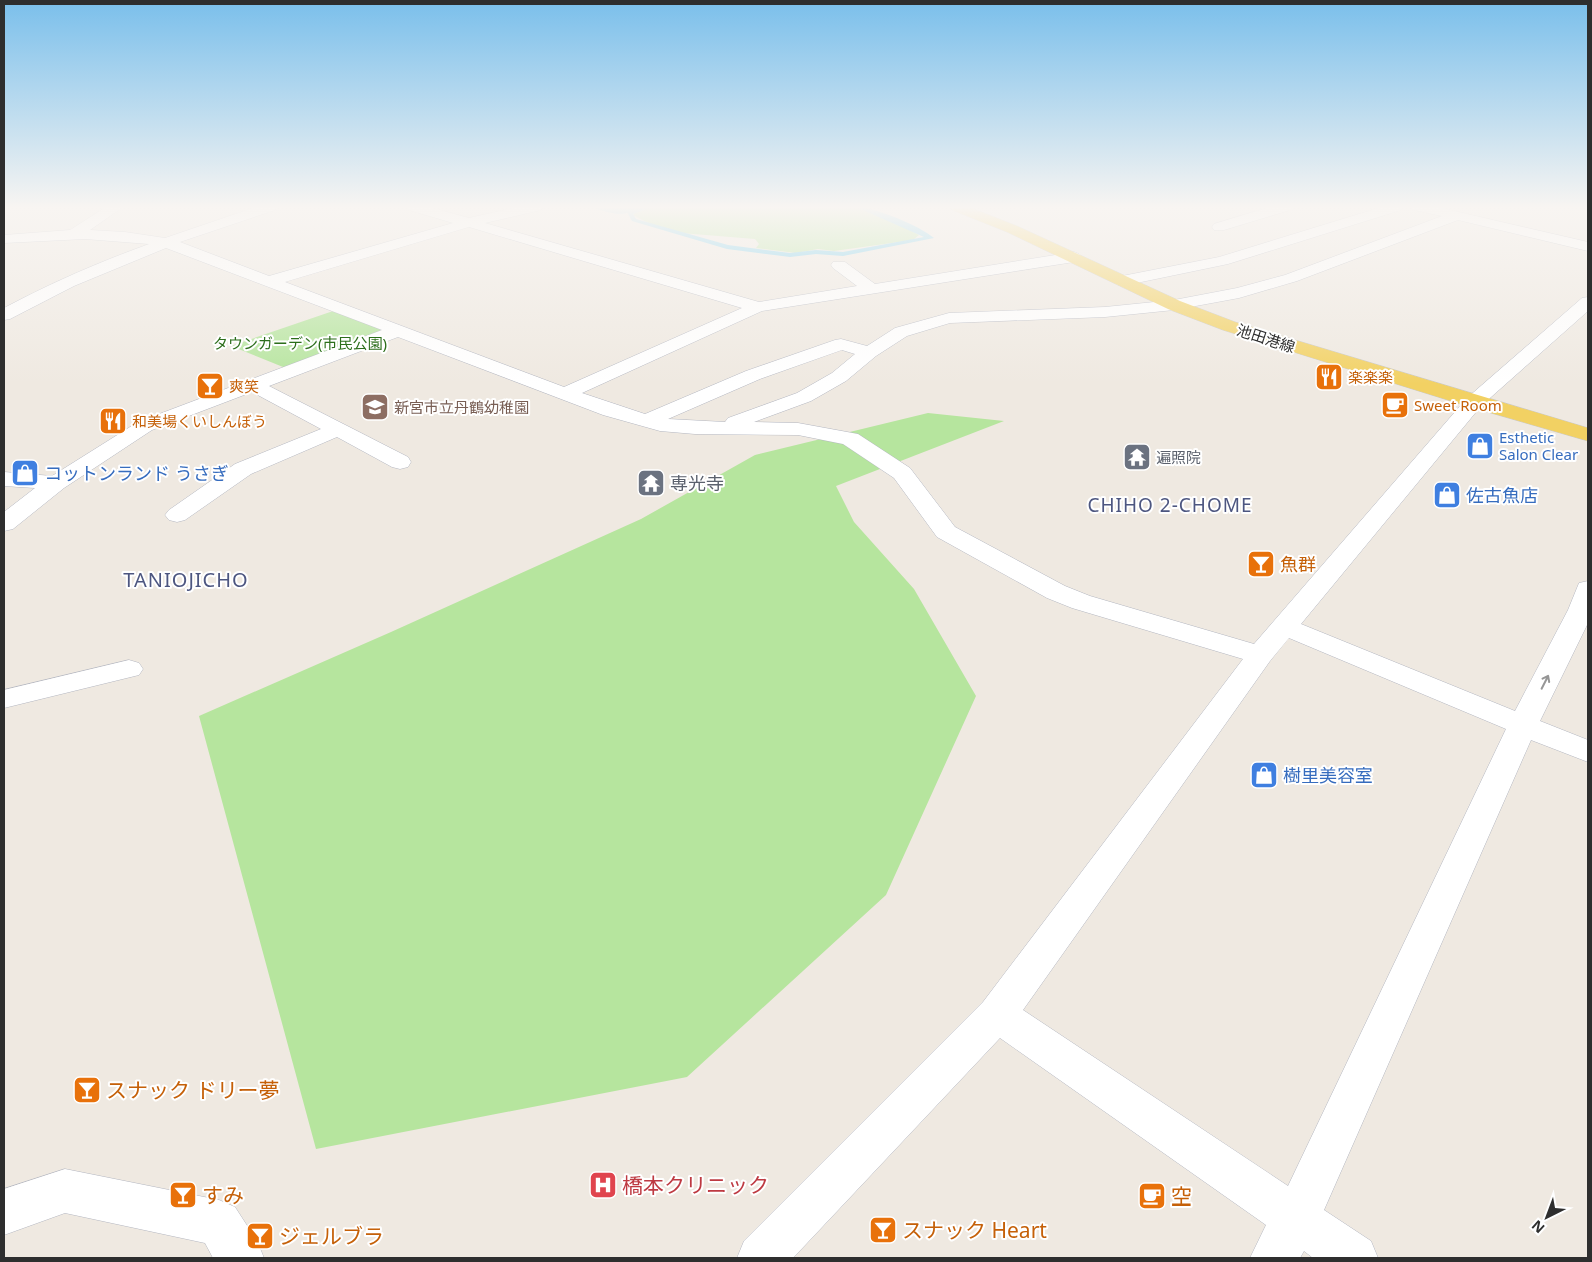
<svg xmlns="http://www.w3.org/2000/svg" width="1592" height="1262" font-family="'Noto Sans','Noto Sans JP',sans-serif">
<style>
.green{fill:#b6e59e}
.water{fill:#75cff0}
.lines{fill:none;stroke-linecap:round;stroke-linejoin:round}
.stream{fill:#75cff0;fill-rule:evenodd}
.minor-casing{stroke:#b4b7c1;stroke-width:1}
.major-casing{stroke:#c9c9c9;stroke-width:1}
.minor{fill:#fff;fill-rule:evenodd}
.major{fill:#f2d163;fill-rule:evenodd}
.oneway{stroke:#969696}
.labels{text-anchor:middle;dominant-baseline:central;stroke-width:4;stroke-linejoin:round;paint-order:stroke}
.far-street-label{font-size:15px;fill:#2e2e2e;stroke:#fff}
.far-park-label{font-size:15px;fill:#2c6e1b;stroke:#fff}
.far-food-label{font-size:15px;fill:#c56008;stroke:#fff;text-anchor:start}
.far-education-label{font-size:15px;fill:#785e54;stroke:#fff;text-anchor:start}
.far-shop-label{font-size:15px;fill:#366cbe;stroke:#fff;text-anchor:start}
.far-worship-label{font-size:15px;fill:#5b616d;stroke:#fff;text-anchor:start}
.shop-label{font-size:18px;fill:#366cbe;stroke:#fff;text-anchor:start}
.worship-label{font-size:18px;fill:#5b616d;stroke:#fff;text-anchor:start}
.food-label{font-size:18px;fill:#c56008;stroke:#fff;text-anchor:start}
.neighbourhood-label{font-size:19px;letter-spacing:1px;fill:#4d5680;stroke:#fff}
.quarter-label{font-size:20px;letter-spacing:1px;fill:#4d5680;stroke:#fff}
.near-food-label{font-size:21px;fill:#c56008;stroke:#fff;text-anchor:start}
.near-health-label{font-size:21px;fill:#be3a42;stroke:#fff;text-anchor:start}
</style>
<rect width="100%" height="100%" fill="#efe9e1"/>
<path class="green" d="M653 207H855L894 221 919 235 913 240 834 251 818 249 796 253 756 248 759 244 755 239 681 233 650 224 633 215 635 212Z
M336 310 392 330 288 369 231 346Z
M928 413 1004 421 836 486 854 522 914 589 976 696 886 895 687 1077 316 1149 199 716 391 632 641 519 755 455Z"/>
<path class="water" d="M591 207H649C621 216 618 216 591 207Z"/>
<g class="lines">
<path class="stream" d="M642 207H652L633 214 636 219 728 245 790 253 816 250 843 252 924 237 856 207C875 207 920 226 934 238L843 256 816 254 790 257 727 249 632 221 627 212Z"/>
<g class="minor-casing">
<path id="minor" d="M106 207H123L90 230 125 232 165 238 256 207H277L275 210 180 242 269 276 453 223 409 210 407 207H429L469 218 518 207H543L541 210 485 223 759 302 857 286 833 268 831 265 833 262H845L875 284 1074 252 1079 254 1082 257 1079 260 1074 262 762 311 582 393 645 414 746 371 835 340 841 339 867 346 895 328 949 313 1105 307 1174 300 1237 288 1285 275 1442 216 1414 210 1412 207H1437L1588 242V251L1458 220 1297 281 1239 298 1174 310 1105 317 950 323 907 336 876 356 846 381 811 401 754 422 798 423 858 434 910 468 955 527 1065 586 1090 596 1254 644 1467 398 1582 298 1588 297V311L1481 406 1301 624 1515 711 1568 610 1579 583 1588 581V623L1540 721 1588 740V762L1531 740 1324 1210 1371 1241 1378 1258H1313L1304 1251 1300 1258H1250L1266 1225 1000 1038 793 1258H737L744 1241 983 1002 1243 659 1072 608 1047 598 937 537 894 478 843 444 798 435 695 434 660 431 603 415 398 337 269 386 408 457 411 462 408 467 400 469 392 467 337 437 251 474 185 520 177 522 169 520 165 515 169 510 235 464 321 429 252 392 152 430 64 488 13 529 4 531V512L35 488 4 486V472L52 476 138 422 382 330 166 248 74 286 10 319 4 320V308C51 283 99 262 149 244L85 239 4 243V235L70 230ZM469 227 742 308 564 387 285 282ZM842 350 855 354 832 373 797 393 728 418 725 422 668 419 760 379ZM1289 638 1506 729 1288 1186 1023 1010 1270 661Z
M1270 207H1292L1290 210 1224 230H1214L1212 227 1214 224Z
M1382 207H1403L1401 210 1228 264 1122 286 1116 284 1114 281 1116 278 1122 276 1219 257Z
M129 660 139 663 143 669 139 675 4 708V690Z
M65 1169 219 1200 235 1207 257 1241 264 1258H213L205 1243 65 1213 4 1235V1189Z"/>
</g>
<g class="major-casing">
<path id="major" d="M950 207H969L1017 226 1180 301 1235 322 1588 428V441L1467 406 1223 330 1168 309 1007 232 952 210Z"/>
</g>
<use href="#minor" class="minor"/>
<use href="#major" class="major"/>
</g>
<defs><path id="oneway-shaft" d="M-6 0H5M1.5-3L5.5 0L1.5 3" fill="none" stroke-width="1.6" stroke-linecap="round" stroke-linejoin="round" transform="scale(1.25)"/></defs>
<use class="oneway" href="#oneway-shaft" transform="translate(1545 682) rotate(-63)"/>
<linearGradient id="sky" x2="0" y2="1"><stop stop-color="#7abfeb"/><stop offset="0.54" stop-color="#f8f5f2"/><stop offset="1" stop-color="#f8f5f2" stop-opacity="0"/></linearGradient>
<rect width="1592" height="384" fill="url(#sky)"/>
<defs>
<g id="restaurant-square" transform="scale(1.4375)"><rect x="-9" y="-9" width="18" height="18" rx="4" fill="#e8710a" stroke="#fff"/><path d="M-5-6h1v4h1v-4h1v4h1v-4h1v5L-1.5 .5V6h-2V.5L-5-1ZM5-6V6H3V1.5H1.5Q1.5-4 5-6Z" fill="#fff"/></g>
<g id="bar-square" transform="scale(1.4375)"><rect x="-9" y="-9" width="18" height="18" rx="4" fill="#e8710a" stroke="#fff"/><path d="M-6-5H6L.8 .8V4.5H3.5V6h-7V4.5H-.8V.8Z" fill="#fff"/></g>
<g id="cafe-square" transform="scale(1.4375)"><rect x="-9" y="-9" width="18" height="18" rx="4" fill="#e8710a" stroke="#fff"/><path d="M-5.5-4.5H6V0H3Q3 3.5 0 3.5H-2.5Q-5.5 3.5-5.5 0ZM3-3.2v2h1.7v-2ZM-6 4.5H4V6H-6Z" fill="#fff"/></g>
<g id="school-square" transform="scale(1.4375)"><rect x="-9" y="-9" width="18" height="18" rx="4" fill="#8d6e63" stroke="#fff"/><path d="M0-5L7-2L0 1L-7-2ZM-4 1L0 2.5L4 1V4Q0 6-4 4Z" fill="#fff"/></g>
<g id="shop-square" transform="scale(1.4375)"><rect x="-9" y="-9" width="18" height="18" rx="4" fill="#3f7fe0" stroke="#fff"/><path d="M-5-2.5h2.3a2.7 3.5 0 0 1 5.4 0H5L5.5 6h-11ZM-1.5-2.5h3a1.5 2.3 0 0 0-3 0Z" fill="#fff"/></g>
<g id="temple-square" transform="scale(1.4375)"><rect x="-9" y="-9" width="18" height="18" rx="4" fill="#6b7280" stroke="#fff"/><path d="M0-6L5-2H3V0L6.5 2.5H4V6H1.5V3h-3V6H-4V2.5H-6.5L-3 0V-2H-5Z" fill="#fff"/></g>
<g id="hospital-square" transform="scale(1.4375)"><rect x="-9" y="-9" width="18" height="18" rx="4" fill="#e0444e" stroke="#fff"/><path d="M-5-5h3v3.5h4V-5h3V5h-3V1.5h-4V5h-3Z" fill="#fff"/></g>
</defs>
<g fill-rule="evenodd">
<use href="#restaurant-square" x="1329" y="377"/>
<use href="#bar-square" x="210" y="386"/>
<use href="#cafe-square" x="1395" y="405"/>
<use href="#school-square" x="375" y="407"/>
<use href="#restaurant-square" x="113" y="421"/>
<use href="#shop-square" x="1480" y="446"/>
<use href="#temple-square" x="1137" y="457"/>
<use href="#shop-square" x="25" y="473"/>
<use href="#temple-square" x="651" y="483"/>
<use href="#shop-square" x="1447" y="495"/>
<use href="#bar-square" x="1261" y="564"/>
<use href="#shop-square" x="1264" y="775"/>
<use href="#bar-square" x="87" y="1090"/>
<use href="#hospital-square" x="603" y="1185"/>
<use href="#bar-square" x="183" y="1195"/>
<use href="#cafe-square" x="1152" y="1196"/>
<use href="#bar-square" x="883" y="1230"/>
<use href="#bar-square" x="260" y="1236"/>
</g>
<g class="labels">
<g class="far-street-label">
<text transform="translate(1266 338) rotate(18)">池田港線</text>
</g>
<g class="far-park-label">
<text x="300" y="343">タウンガーデン(市民公園)</text>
</g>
<g class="far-food-label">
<text x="1348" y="377">楽楽楽</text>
<text x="229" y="386">爽笑</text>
<text x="1414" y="405">Sweet Room</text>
<text x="132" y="421">和美場くいしんぼう</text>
</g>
<g class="far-education-label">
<text x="394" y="407">新宮市立丹鶴幼稚園</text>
</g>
<g class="far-shop-label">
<text x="1499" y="437">Esthetic<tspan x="1499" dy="17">Salon Clear</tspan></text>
</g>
<g class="far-worship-label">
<text x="1156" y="457">遍照院</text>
</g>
<g class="shop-label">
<text x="44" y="473">コットンランド うさぎ</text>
<text x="1466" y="495">佐古魚店</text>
<text x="1283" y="775">樹里美容室</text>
</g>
<g class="worship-label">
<text x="670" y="483">専光寺</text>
</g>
<g class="food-label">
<text x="1280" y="564">魚群</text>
</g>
<g class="neighbourhood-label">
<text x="1170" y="505">CHIHO 2-CHOME</text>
</g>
<g class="quarter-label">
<text x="186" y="579">TANIOJICHO</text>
</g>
<g class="near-food-label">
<text x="106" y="1090">スナック ドリー夢</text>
<text x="202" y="1195">すみ</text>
<text x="1171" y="1196">空</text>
<text x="902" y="1230">スナック Heart</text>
<text x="279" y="1236">ジェルブラ</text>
</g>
<g class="near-health-label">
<text x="622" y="1185">橋本クリニック</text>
</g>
</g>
<rect width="1592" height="1262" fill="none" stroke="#2e2e2e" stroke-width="10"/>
<g transform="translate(1547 1217) rotate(222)" stroke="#ffffff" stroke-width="4" paint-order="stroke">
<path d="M0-4L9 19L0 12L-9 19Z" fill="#2e2e2e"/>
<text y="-8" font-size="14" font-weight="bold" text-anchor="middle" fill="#2e2e2e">N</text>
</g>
</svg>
